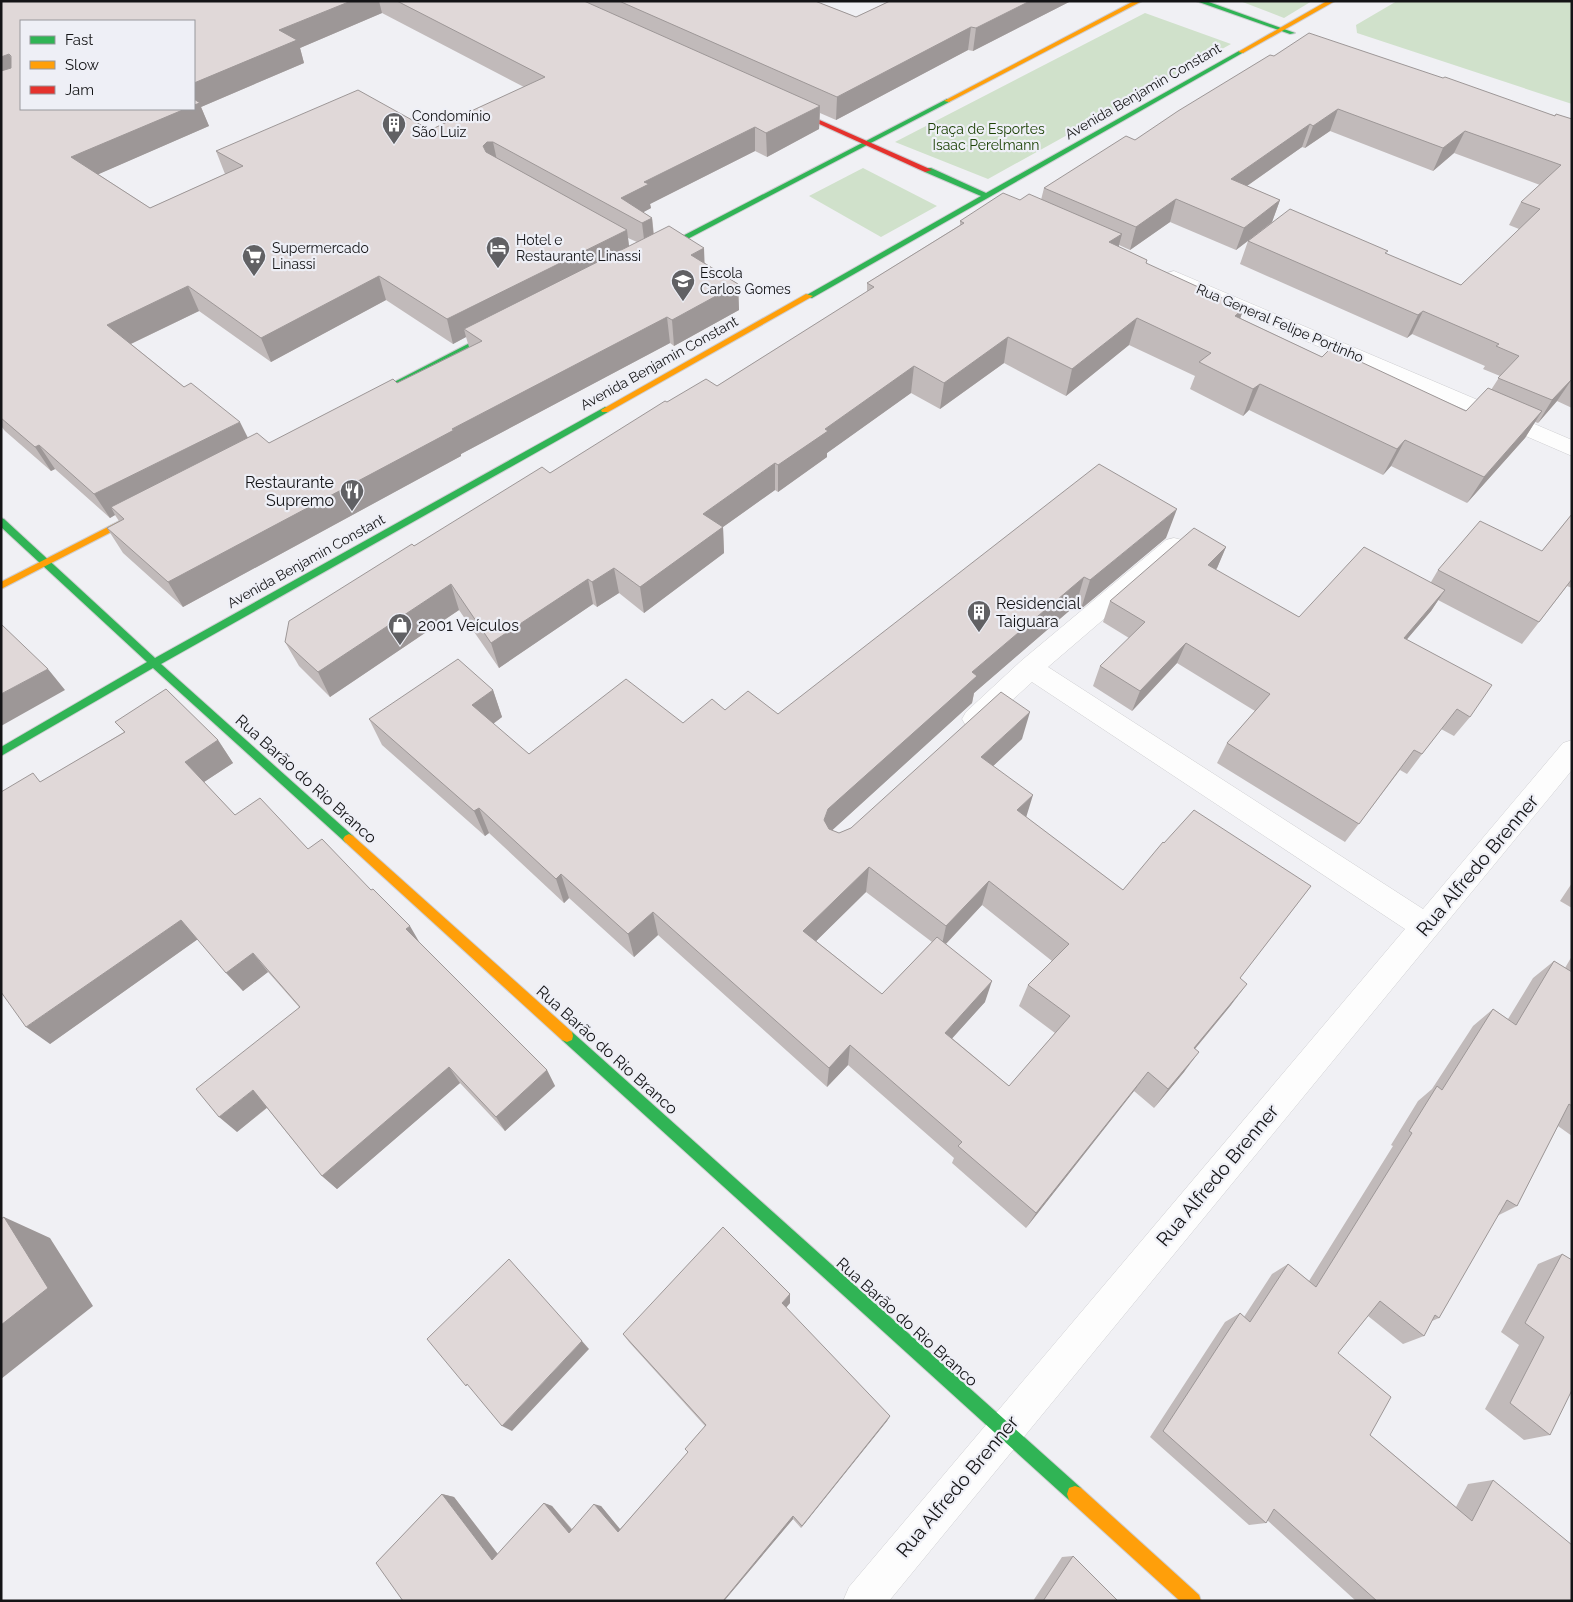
<svg xmlns="http://www.w3.org/2000/svg" width="1573" height="1602" font-family="Raleway,sans-serif">
<style>
.green{fill:#d0e1cb}
.lines{fill:none;stroke-linecap:round;stroke-linejoin:round}
.street-casing{stroke:#ceced1;stroke-width:1}
.fast-casing{stroke:#ceced1;stroke-width:2}
.slow-casing{stroke:#ceced1;stroke-width:2}
.jam-casing{stroke:#ceced1;stroke-width:2}
.street{fill:#fdfdfd;fill-rule:evenodd}
.fast{fill:#30b455;fill-rule:evenodd}
.slow{fill:#ff9f0a;fill-rule:evenodd}
.jam{fill:#e5322d;fill-rule:evenodd}
.wall{fill:#c1baba;fill-rule:evenodd}
.shaded-wall{fill:#9d9797}
.building{fill:#e0d8d8;stroke:#9d9797;fill-rule:evenodd}
.labels{text-anchor:middle;dominant-baseline:central;stroke-width:4.5;stroke-linejoin:round;paint-order:stroke}
.far-street-label{font-size:14px;fill:#141416;stroke:#eeeff6}
.far-poi-label{font-size:14px;fill:#141416;stroke:#eeeff6;text-anchor:start}
.far-park-label{font-size:14px;fill:#1d4306;stroke:#eeeff6}
.poi-label{font-size:16px;fill:#141416;stroke:#eeeff6;text-anchor:start}
.street-label{font-size:16px;fill:#141416;stroke:#eeeff6}
.near-street-label{font-size:19px;fill:#141416;stroke:#eeeff6}
</style>
<rect width="100%" height="100%" fill="#f0f0f4"/>
<path class="green" d="M1240 1H1312L1284 18Z
M1397 1H1572V104L1357 33 1356 25Z
M1145 13 1231 44 988 179 895 142Z
M863 168 937 206 881 237 809 196Z"/>
<g class="lines">
<g class="street-casing">
<path id="street" d="M1174 271 1572 440V456L1167 281 1164 277 1167 273Z
M1174 538 1182 540 1186 546 1182 552 1048 667 1423 909 1563 743 1572 740V770L889 1601H843L849 1587 1405 929 1032 682 984 726 975 729 966 726 962 719 966 712 1021 661 1166 540Z"/>
</g>
<g class="fast-casing">
<path id="fast" d="M1196 1H1206L1295 33 1290 34Z
M1239 51 1244 52 812 298 805 296 981 196 925 172V168H931L986 193Z
M947 99 950 101 949 102 655 256 648 254Z
M499 328 506 330 372 399H366L365 397Z
M605 407 608 408V412L161 664 353 836 355 839 353 842 349 844 345 842 153 668 1 756V747L147 662 1 527V518L4 519 155 658Z
M567 1030 572 1032 1081 1488 1083 1494 1081 1500 1075 1502 1069 1500 562 1040 561 1036 562 1032Z"/>
</g>
<g class="slow-casing">
<path id="slow" d="M1134 1H1142L949 102 944 101Z
M1327 1H1335L1243 53 1238 52Z
M806 294 813 296 608 412H602L601 410Z
M141 510 144 511V515L1 589V582Z
M349 834 353 836 572 1032 573 1036 572 1040 567 1042 562 1040 345 842 343 839 345 836Z
M1075 1486 1081 1488 1199 1595 1201 1601H1180L1069 1500 1067 1494 1069 1488Z"/>
</g>
<g class="jam-casing">
<path id="jam" d="M784 106H788L932 170 925 172 784 108Z"/>
</g>
<use href="#street" class="street"/>
<use href="#fast" class="fast"/>
<use href="#slow" class="slow"/>
<use href="#jam" class="jam"/>
</g>
<path class="wall" d="M1 1H815L856 17 890 1H1071L973 51 968 50 836 120 820 113 819 129 767 157 755 151 650 204 651 208 643 212 652 218 654 234 705 263 738 284 739 310 674 346 670 343 461 454V456L183 607 123 553 107 528 119 521 115 515 110 518 55 469 51 471 5 431 1 426ZM382 13 524 87 430 130 216 151 225 174 150 208 98 174 209 126 201 107 304 63 300 48ZM628 238 637 242 629 246ZM386 300 453 344 466 337 469 347 397 383 269 443 248 438 131 344 199 311 271 362Z
M1274 56 1572 119V408L1557 401 1538 423 1535 422 1525 438 1467 503 1391 466 1383 475 1249 410 1243 416 1190 389 1195 376 1129 345 1066 396 1004 363 940 409 911 393 827 453V457L778 492 775 490 723 527 724 553 644 613 619 593 597 607 593 604 499 668 459 610 330 697 299 666 285 642 414 546 550 473 667 402 717 386 867 292V283L960 225V221L1020 200H1041L1044 188 1135 140ZM1330 131 1433 171 1454 153 1540 185 1521 202 1509 225 1519 229 1461 285 1386 254 1272 222 1280 200 1247 186 1302 147 1305 148ZM1170 222 1236 250 1248 241 1240 264 1407 338 1412 334 1485 366 1483 369 1500 376 1491 390 1466 411 1322 357 1240 318 1244 308 1146 264 1147 260 1118 247 1119 245 1130 250Z
M1572 514V588L1567 586 1522 644 1438 600 1431 611 1407 639 1470 717 1454 736 1441 729 1407 774 1400 770 1345 842 1217 763 1227 743 1255 711 1177 663 1132 711 1093 686 1100 666 1129 638 1103 622 1110 601 1226 547 1217 568 1216 570 1299 617 1431 582 1438 570 1542 551Z
M1166 538 1081 609 1076 605 974 693 972 703 832 830 839 833 851 828 1022 739 993 766 1026 817 1123 890 1164 843 1311 886 1240 978 1231 1005 1195 1049 1184 1072 1154 1108 1134 1091 1026 1228 952 1163 954 1158 848 1065 827 1087 658 935 634 957 569 898 564 903 489 833 485 836 382 745 369 719 493 690 502 717 493 724 529 754 683 723 725 710 778 714ZM866 892 932 942 882 994 816 941ZM982 905 1052 961 1028 985 1019 1006 1055 1033 1009 1086 952 1038 985 1002 946 944Z
M115 722 218 740 233 763 204 782 235 815 308 849 419 942 547 1070 555 1086 505 1131 460 1083 337 1189 322 1176 267 1108 237 1132 299 1007 268 972 243 991 198 939 50 1044 41 782 124 732Z
M1572 883V908L1560 901Z
M1572 956V1136L1558 1126 1517 1206 1497 1216 1439 1318 1432 1321 1424 1336 1403 1344 1368 1316 1338 1353 1370 1435 1456 1507 1468 1484 1493 1480 1572 1601H1356L1267 1520 1266 1523 1249 1525 1150 1437 1225 1322 1240 1313 1244 1317 1272 1274 1288 1264 1309 1281 1393 1146 1391 1145 1418 1101 1432 1089 1473 1026 1493 1009 1508 1019 1533 978 1554 961 1565 968Z
M1562 1254 1550 1435 1524 1440 1485 1409 1519 1345 1501 1332 1538 1264Z
M790 1303 786 1308 890 1416 887 1421 801 1528 793 1519 724 1601 376 1563 442 1494 454 1497 498 1554 544 1503 552 1506 572 1529 601 1506 620 1529 688 1453 705 1426 629 1342 623 1334Z
M1073 1556 1118 1601H1033L1062 1557Z"/>
<path class="shaded-wall" d="M351 1H379L382 13 300 48 304 63 201 107 209 126 83 181 71 157 184 109H194V83L279 30Z
M1030 1H1071L973 51 976 28Z
M971 27 968 50 836 120 837 97Z
M9 54 20 77 1 84V57Z
M820 106 819 129 767 157 766 133Z
M1338 109 1330 131 1305 148 1313 126Z
M1310 124 1302 147 1224 202 1231 179Z
M755 127V151L650 204 651 208 633 218 621 198 644 182Z
M1465 131 1454 153 1433 171 1443 148Z
M487 142H493L498 165 492 166 483 146Z
M1176 199 1170 222 1130 250 1136 227Z
M1280 200 1272 222 1236 250 1244 228Z
M652 218 654 242 645 247 642 223Z
M627 230 630 254 464 329 466 337 453 344 447 319Z
M1122 234 1115 260 1109 242Z
M704 248 705 274 691 255Z
M379 276 386 300 271 362 261 338Z
M738 284 739 310 674 346 672 320Z
M188 286 199 311 120 349 107 325Z
M1244 308 1234 335 1235 316Z
M1423 311 1412 334 1407 338 1418 315Z
M667 317 670 343 461 454V456L183 607 168 582 452 429Z
M1137 318 1129 345 1066 396 1072 369Z
M1008 337 1004 363 940 409 944 383Z
M914 366 911 393 827 453V457L778 492V465L825 429Z
M1572 379 1557 401 1538 423 1552 400Z
M1260 384 1249 410 1243 416 1253 389Z
M1542 411 1525 438 1467 503 1484 477Z
M240 422 252 446 111 507 115 515 110 518 94 494Z
M1405 440 1391 466 1383 475 1397 449Z
M39 445 55 469 51 471 35 447Z
M775 463V490L723 527 724 553 644 613 640 587 703 514Z
M1177 509 1166 538 1081 609 1090 580Z
M1226 547 1217 568 1199 586 1208 565Z
M614 568 619 593 597 607 592 582Z
M1084 577 1076 605 974 693 972 703 827 835 824 820 828 809 972 672Z
M588 579 593 604 499 668 491 643Z
M451 584 459 610 330 697 318 672Z
M1445 590 1431 611 1391 658 1404 638Z
M1186 643 1177 663 1132 711 1140 691Z
M48 669 65 690 1 726V694Z
M493 690 502 717 482 732 472 705Z
M1030 712 1022 739 975 783 981 757Z
M218 740 233 763 201 784 185 762Z
M1033 795 1025 821 1017 810Z
M479 808 489 833 485 836 474 811Z
M869 867 866 892 803 954V931Z
M561 874 569 898 564 903 556 879Z
M989 881 982 905 941 949 946 926Z
M653 912 658 935 634 957 628 934Z
M181 920 198 939 50 1044 26 1027Z
M410 926 421 945 406 929Z
M253 953 268 972 243 991 226 973Z
M992 981 985 1002 939 1053 945 1033Z
M1247 984 1231 1005 1179 1068 1194 1048Z
M850 1045 848 1065 827 1087 829 1068Z
M1199 1052 1184 1072 1154 1108 1168 1089Z
M449 1067 460 1083 337 1189 322 1176Z
M547 1070 555 1086 505 1131 496 1117Z
M1148 1072 1134 1091 1026 1228 1036 1213Z
M253 1090 270 1105 237 1132 219 1117Z
M4 1217 50 1238 93 1306 1 1379V1325Z
M790 1294V1303L782 1312V1303Z
M582 1341 589 1349 512 1431 502 1426Z
M890 1416 887 1421 801 1528 802 1526Z
M442 1494 454 1497 503 1561 492 1560Z
M544 1503 552 1506 576 1535 569 1533Z
M594 1504 601 1506 624 1534 618 1532Z
M793 1516V1519L724 1601H723Z"/>
<path class="building" d="M1 1H351L279 30 297 40 194 83V21H21V109H185L71 157 150 208 243 166 216 151 358 90 430 130 545 77 397 1H584L820 106 766 133 755 127 644 182 649 184 621 198 652 218 642 223 493 142H487L483 146 486 152 627 230 447 319 379 276 261 338 188 286 107 325 184 387 191 383 240 422 94 494 39 445 35 447 1 418V71L11 68V56L9 54 1 57Z
M619 1H815L856 17 890 1H1030L976 28 971 27 837 97Z
M1309 33 1443 78 1445 77 1555 116 1556 114 1572 119V379L1552 400 1498 378 1519 356 1496 346 1499 344 1423 311 1418 315 1248 241 1290 209 1388 251 1385 253 1461 285 1540 209 1521 202 1561 165 1465 131 1443 148 1338 109 1313 126 1310 124 1231 179 1280 200 1244 228 1176 199 1136 227 1044 188 1126 136 1135 140 1178 111 1270 55 1274 56Z
M194 99 200 103 194 105Z
M1003 193 1020 200 1029 194 1122 234 1109 242 1147 260 1146 263 1244 308 1235 316 1322 357 1331 348 1466 411 1488 388 1542 411 1484 477 1405 440 1397 449 1260 384 1253 389 1199 362 1211 353 1137 318 1072 369 1008 337 944 383 914 366 825 429 828 431 778 465 775 463 703 514 723 527 640 587 614 568 592 582 588 579 491 643 451 584 318 672 285 642 289 621 412 544 414 546 542 467 550 473 665 401 667 402 706 379 717 386 874 287 867 283 964 223 960 221Z
M669 226 704 248 691 255 738 284 672 320 667 317 452 429 454 430 168 582 107 528 124 519 111 507 257 433 269 443 393 379 397 383 482 341 464 329Z
M1099 464 1177 509 1090 580 1084 577 972 672 977 676 828 809 824 820 829 829 839 833 851 828 1001 692 1030 712 981 757 1033 795 1017 810 1123 890 1163 842 1164 843 1194 810 1311 886 1240 978 1247 984 1194 1048 1199 1052 1168 1089 1148 1072 1036 1213 958 1146 962 1142 850 1045 829 1068 653 912 628 934 561 874 556 879 479 808 474 811 369 719 458 659 493 690 472 705 529 754 626 679 683 723 712 699 725 710 748 691 778 714ZM869 867 946 926 989 881 1069 944 1028 985 1070 1016 1009 1086 945 1033 992 981 937 937 882 994 803 931Z
M1572 514V579L1539 622 1438 570 1480 521 1542 551Z
M1194 528 1226 547 1208 565 1299 617 1364 547 1445 590 1404 638 1492 685 1470 717 1457 709 1422 754 1414 750 1359 824 1227 743 1270 694 1186 643 1140 691 1100 666 1145 622 1110 601Z
M1 624 48 669 1 694Z
M166 689 218 740 185 762 235 815 260 798 308 849 322 839 371 890 373 889 410 926 406 929 547 1070 496 1117 449 1067 322 1176 253 1090 219 1117 196 1089 300 1007 253 953 226 973 181 920 26 1027 1 992V792L33 773 40 782 125 732 115 722Z
M1554 961 1572 972V1106L1569 1104 1517 1206 1507 1200 1439 1318 1435 1315 1424 1336 1380 1301 1338 1353 1391 1397 1370 1435 1472 1521 1493 1480 1572 1545V1601H1377L1274 1509 1266 1523 1163 1431 1240 1313 1250 1322 1288 1264 1316 1287 1412 1133 1409 1131 1437 1086 1442 1090 1493 1009 1516 1025Z
M4 1217 48 1288 1 1325V1219Z
M723 1227 790 1294 782 1303 890 1416 802 1526 793 1516 723 1601H403L376 1563 442 1494 492 1560 544 1503 569 1533 594 1504 618 1532 688 1452 685 1449 706 1425 623 1334Z
M1562 1254 1572 1260V1390L1550 1435 1510 1403 1544 1337 1525 1323Z
M509 1259 582 1341 502 1426 467 1384 466 1386 427 1339Z
M1073 1556 1118 1601H1043Z"/>
<defs>
<g id="building-pin" transform="scale(1.25)"><path d="M0 17L-7.5 6A9.5 9.5 0 1 1 7.5 6Z" fill="#616164" stroke="#eeeff6"/><path d="M-4-6H4V6H1V3H-1V6H-4ZM-2.5-4.3h1.7v1.8h-1.7ZM.8-4.3h1.7v1.8H.8ZM-2.5-1h1.7V.8h-1.7ZM.8-1h1.7V.8H.8Z" fill="#fff"/></g>
<g id="hotel-pin" transform="scale(1.25)"><path d="M0 17L-7.5 6A9.5 9.5 0 1 1 7.5 6Z" fill="#616164" stroke="#eeeff6"/><path d="M-6-4.5h1.5V1H6V5H4.5V3h-9V5H-6ZM-4 0a1.8 1.8 0 1 1 3.6 0ZM.5 0V-2.5h3Q6-2.5 6 0Z" fill="#fff"/></g>
<g id="supermarket-pin" transform="scale(1.25)"><path d="M0 17L-7.5 6A9.5 9.5 0 1 1 7.5 6Z" fill="#616164" stroke="#eeeff6"/><path d="M-6-5.5h2.5l.6 2H6L4.5 2H-2.5L-4.4-4H-6ZM-1.5 3.2a1.3 1.3 0 1 0 .1 0ZM3 3.2a1.3 1.3 0 1 0 .1 0Z" fill="#fff"/></g>
<g id="school-pin" transform="scale(1.25)"><path d="M0 17L-7.5 6A9.5 9.5 0 1 1 7.5 6Z" fill="#616164" stroke="#eeeff6"/><path d="M0-5L7-2L0 1L-7-2ZM-4 1L0 2.5L4 1V4Q0 6-4 4Z" fill="#fff"/></g>
<g id="restaurant-pin" transform="scale(1.25)"><path d="M0 17L-7.5 6A9.5 9.5 0 1 1 7.5 6Z" fill="#616164" stroke="#eeeff6"/><path d="M-5-6h1v4h1v-4h1v4h1v-4h1v5L-1.5 .5V6h-2V.5L-5-1ZM5-6V6H3V1.5H1.5Q1.5-4 5-6Z" fill="#fff"/></g>
<g id="shop-pin" transform="scale(1.25)"><path d="M0 17L-7.5 6A9.5 9.5 0 1 1 7.5 6Z" fill="#616164" stroke="#eeeff6"/><path d="M-5-2.5h2.3a2.7 3.5 0 0 1 5.4 0H5L5.5 6h-11ZM-1.5-2.5h3a1.5 2.3 0 0 0-3 0Z" fill="#fff"/></g>
</defs>
<g fill-rule="evenodd">
<use href="#building-pin" x="394" y="124"/>
<use href="#hotel-pin" x="498" y="248"/>
<use href="#supermarket-pin" x="254" y="256"/>
<use href="#school-pin" x="683" y="281"/>
<use href="#restaurant-pin" x="352" y="491"/>
<use href="#building-pin" x="979" y="612"/>
<use href="#shop-pin" x="400" y="625"/>
</g>
<g class="labels">
<g class="far-street-label">
<text transform="translate(1143 91) rotate(-30)">Avenida Benjamin Constant</text>
<text transform="translate(1280 323) rotate(23)">Rua General Felipe Portinho</text>
<text transform="translate(659 363) rotate(-29)">Avenida Benjamin Constant</text>
<text transform="translate(306 561) rotate(-29)">Avenida Benjamin Constant</text>
</g>
<g class="far-poi-label">
<text x="412" y="116">Condomínio<tspan x="412" dy="16">São Luiz</tspan></text>
<text x="516" y="240">Hotel e<tspan x="516" dy="16">Restaurante Linassi</tspan></text>
<text x="272" y="248">Supermercado<tspan x="272" dy="16">Linassi</tspan></text>
<text x="700" y="273">Escola<tspan x="700" dy="16">Carlos Gomes</tspan></text>
</g>
<g class="far-park-label">
<text x="986" y="129">Praça de Esportes<tspan x="986" dy="16">Isaac Perelmann</tspan></text>
</g>
<g class="poi-label">
<text x="334" y="482" text-anchor="end">Restaurante<tspan x="334" dy="18">Supremo</tspan></text>
<text x="996" y="603">Residencial<tspan x="996" dy="18">Taiguara</tspan></text>
<text x="418" y="625">2001 Veículos</text>
</g>
<g class="street-label">
<text transform="translate(306 779) rotate(42)">Rua Barão do Rio Branco</text>
<text transform="translate(607 1050) rotate(42)">Rua Barão do Rio Branco</text>
<text transform="translate(907 1322) rotate(42)">Rua Barão do Rio Branco</text>
</g>
<g class="near-street-label">
<text transform="translate(1477 865) rotate(-50)">Rua Alfredo Brenner</text>
<text transform="translate(1217 1175) rotate(-50)">Rua Alfredo Brenner</text>
<text transform="translate(957 1486) rotate(-50)">Rua Alfredo Brenner</text>
</g>
</g>
<rect width="1573" height="1602" fill="none" stroke="#141416" stroke-width="5"/>
<rect x="20" y="20" width="175" height="90" fill="#eeeff6" stroke="#97979c"/>
<rect x="30" y="36" width="25" height="8" fill="#30b455" stroke="#97979c"/>
<text x="65" y="45" font-size="15" fill="#141416">Fast</text>
<rect x="30" y="61" width="25" height="8" fill="#ff9f0a" stroke="#97979c"/>
<text x="65" y="70" font-size="15" fill="#141416">Slow</text>
<rect x="30" y="86" width="25" height="8" fill="#e5322d" stroke="#97979c"/>
<text x="65" y="95" font-size="15" fill="#141416">Jam</text>
</svg>
